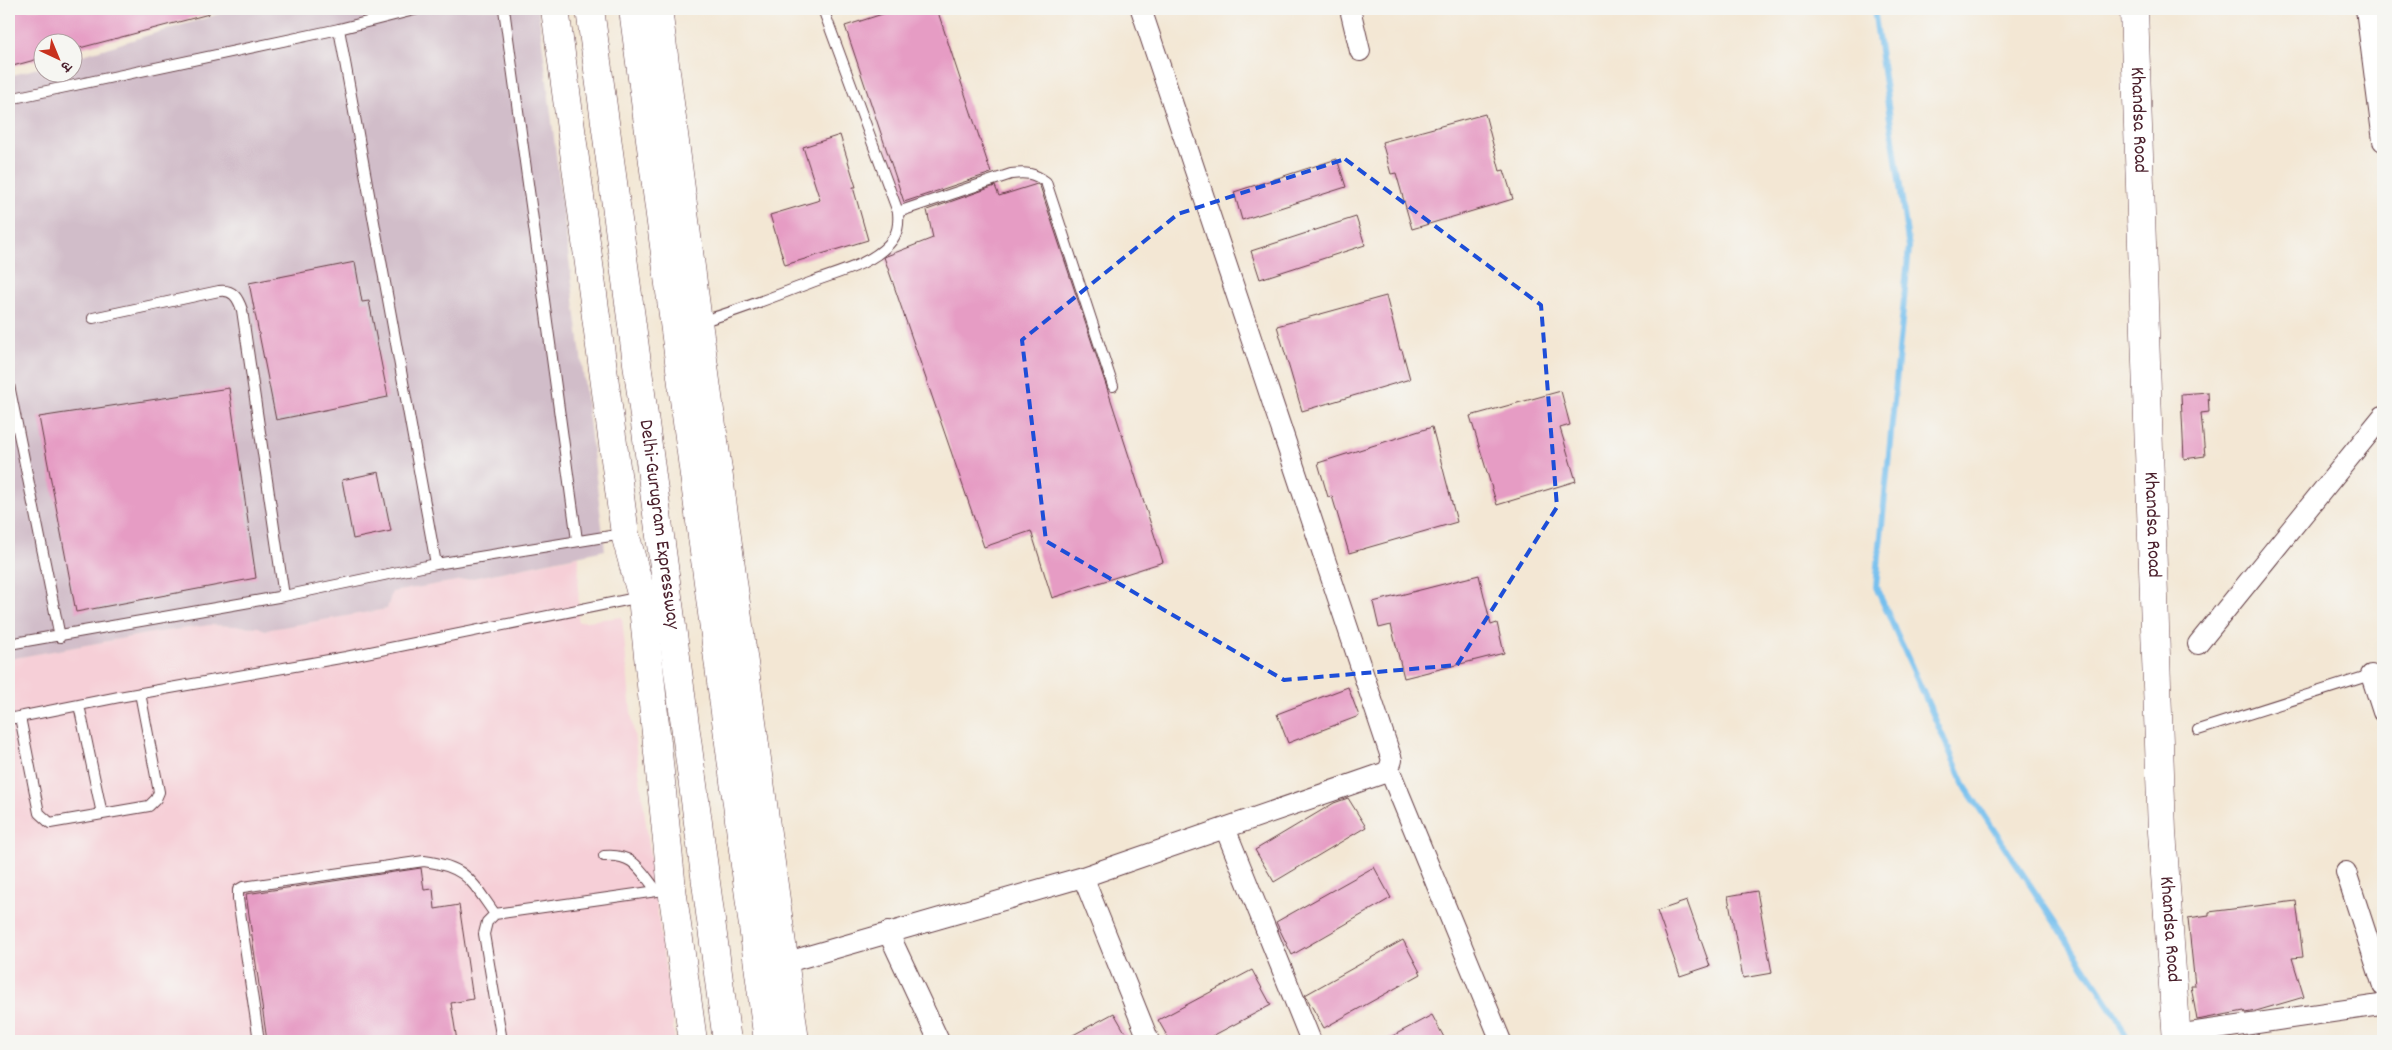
<svg xmlns="http://www.w3.org/2000/svg" width="2392" height="1050" font-family="Dekko,'Playpen Sans Deva',sans-serif">
<style>
.built{fill:#f6cfd7}
.industrial{fill:#d1bdc9}
.lines{fill:none;stroke-linecap:round;stroke-linejoin:round}
.stream{stroke:#75bfee;stroke-width:6}
.building{fill:#e69cc4}
.lane-casing{stroke:#633d44;stroke-width:12}
.street-casing{stroke:#633d44;stroke-width:22}
.secondary-casing{stroke:#633d44;stroke-width:29}
.highway-casing{stroke:#633d44;stroke-width:29}
.lane{stroke:#fff;stroke-width:10}
.street{stroke:#fff;stroke-width:20}
.secondary{stroke:#fff;stroke-width:28}
.highway{stroke:#fff;stroke-width:28}
.marked{fill:none;stroke:#1d4ed8;stroke-width:4;stroke-dasharray:10 6;stroke-linejoin:round}
.labels{text-anchor:middle;dominant-baseline:central;stroke-width:5;stroke-linejoin:round;paint-order:stroke}
.street-label{font-size:20px;fill:#4a1f2b;stroke:#f6f6f2}
</style>
<rect width="100%" height="100%" fill="#f6f6f2"/>
<filter id="ink" filterUnits="userSpaceOnUse"><feTurbulence type="fractalNoise" baseFrequency=".02" numOctaves="2"/><feDisplacementMap in="SourceGraphic" scale="10" xChannelSelector="R" yChannelSelector="G"/><feConvolveMatrix kernelMatrix="1 2 1 2 8 2 1 2 1" color-interpolation-filters="sRGB"/></filter>
<filter id="wash" filterUnits="userSpaceOnUse"><feTurbulence type="fractalNoise" baseFrequency=".0096" numOctaves="4" result="noise"/><feDisplacementMap in="SourceGraphic" scale="20" xChannelSelector="R" yChannelSelector="G"/><feGaussianBlur stdDeviation="1.12" result="paint"/><feColorMatrix in="noise" values="0 0 0 0 0 0 0 0 0 0 0 0 0 0 0 0 0 1.4 0 .05"/><feComposite in="paint" operator="in"/></filter>
<g filter="url(#wash)">
<rect width="100%" height="100%" fill="#f3e7d4"/>
<path class="built" d="M579 556 578 622 622 617 631 711 675 1041H9V659L152 633 210 625 258 627 265 630 387 609 391 592 468 579Z"/>
<path class="industrial" d="M235 9H538L605 550 468 579 392 592 387 609 265 630 258 627 210 625 152 633 9 659V76L42 67V72H72L73 58Z"/>
<g class="lines">
<path class="stream" d="M1874 9 1909 248 1876 587 1966 788 2116 1015 2128 1041"/>
</g>
<g id="blocks">
<path class="building" d="M9 9H209V14L72 50V42H42V58L9 67Z
M898 9H937L991 173 904 202 845 26Z
M1485 114 1500 171 1504 170 1513 199 1412 229 1396 173 1391 174 1382 142Z
M840 135 856 187H853L868 240 785 265 770 215 820 200 803 147Z
M1337 159 1346 187 1242 220 1234 192Z
M1037 184 1040 186 1108 391 1163 562 1052 598 1031 531 984 547 884 257 933 238 927 210 995 186 999 196Z
M1356 217 1365 245 1260 279 1251 251Z
M355 262 362 302 369 301 388 397 276 420 249 283Z
M1386 296 1400 350H1402L1410 379 1302 411 1277 326Z
M229 388 256 578 76 612 39 417Z
M1561 391 1570 425 1560 428 1576 481 1497 505 1470 416Z
M2208 392 2209 412 2201 413 2205 456 2184 459 2181 394Z
M1432 427 1457 522 1349 553 1332 496 1328 497 1318 463Z
M379 472 391 531 353 539 342 480Z
M1479 575 1491 625 1497 623 1504 653 1404 678 1391 625 1379 628 1373 602Z
M1348 687 1359 716 1288 743 1277 714Z
M1348 798 1366 827 1274 882 1255 850 1334 803Z
M1374 867 1391 898 1292 955 1276 922Z
M421 868 424 890 433 889 435 909 459 905 473 999 451 1003 457 1041H267L246 894Z
M1757 891 1772 973 1743 978 1728 896Z
M1687 901 1710 966 1680 976 1657 911Z
M2296 901 2303 957 2292 958 2304 997 2256 1011 2245 1013 2244 1011 2197 1020 2191 986H2195L2188 918 2209 915V912Z
M1403 940 1421 974 1324 1028 1305 995Z
M1252 970 1271 1005 1203 1041H1170L1158 1020Z
M1114 1013 1130 1041H1062Z
M1432 1015 1446 1041H1383Z"/>
</g>
</g>
<g filter="url(#ink)">
<use href="#blocks" fill-opacity="0" stroke="#633d44" stroke-width="1"/>
<g class="lines">
<g class="lane-casing">
<path id="lane" d="M504 9 577 540
M339 29 436 564
M9 99 339 29 418 9
M898 212 1011 174C1026 172 1034 173 1046 182L1113 386
M93 318 219 291C233 289 238 298 242 310L284 596
M699 322C736 312 772 297 807 284 834 273 869 266 889 244 898 234 899 224 898 212L823 9
M9 385 60 637
M9 644 284 596 436 564 623 534
M79 705 102 814
M20 717 39 813 50 823 149 806 156 799 159 792 140 693
M9 719 119 697 346 657 641 597
M2198 730 2383 671
M604 856C634 853 640 870 657 891
M259 1041 238 899V890L243 887 424 861C468 867 471 881 495 914
M502 1041 484 934 487 922 495 914 671 889"/>
</g>
<g class="street-casing">
<path id="street" d="M1350 9 1360 51
M2366 9 2383 141
M2198 644 2383 416
M2371 675 2383 712
M1389 769 1501 1041
M1225 828 1311 1041
M2346 872 2383 986
M1083 877 1149 1041
M888 932 939 1041
M784 963 1083 877 1384 773 1389 769 1392 760 1141 9
M2176 1035 2380 1005 2383 1003"/>
</g>
<g class="secondary-casing">
<g id="secondary">
<path d="M555 9 625 534 642 597 672 889 693 1041"/>
<path d="M658 9 698 322 795 1041"/>
<path id="s1" d="M2134 9 2162 832 2177 1041"/>
</g>
</g>
<g class="highway-casing">
<g id="highway">
<path id="s2" d="M590 9 727 1041"/>
<path d="M633 9 768 1041"/>
</g>
</g>
<use href="#lane" class="lane"/>
<use href="#street" class="street"/>
<use href="#secondary" class="secondary"/>
<use href="#highway" class="highway"/>
</g>
</g>
<path class="marked" d="M1345 159 1541 305 1557 507 1457 665 1284 680 1046 541 1022 340 1178 214Z"/>
<g class="labels">
<g class="street-label">
<text stroke="none"><textPath href="#s1" startOffset="111">Khandsa Road</textPath></text>
<text stroke="none"><textPath href="#s2" startOffset="520">Delhi-Gurugram Expressway</textPath></text>
<text stroke="none"><textPath href="#s1" startOffset="516">Khandsa Road</textPath></text>
<text stroke="none"><textPath href="#s1" startOffset="921">Khandsa Road</textPath></text>
</g>
</g>
<rect width="2392" height="1050" fill="none" stroke="#f6f6f2" stroke-width="30"/>
<g transform="translate(58 58) rotate(136)"><circle r="24" fill="#f6f6f2" stroke="#b1a0a2"/>
<path d="M0-4L9 19L0 12L-9 19Z" fill="#c8321e"/>
<text y="-8" font-size="14" font-weight="bold" text-anchor="middle" fill="#4a1f2b">उ</text>
</g>
</svg>
